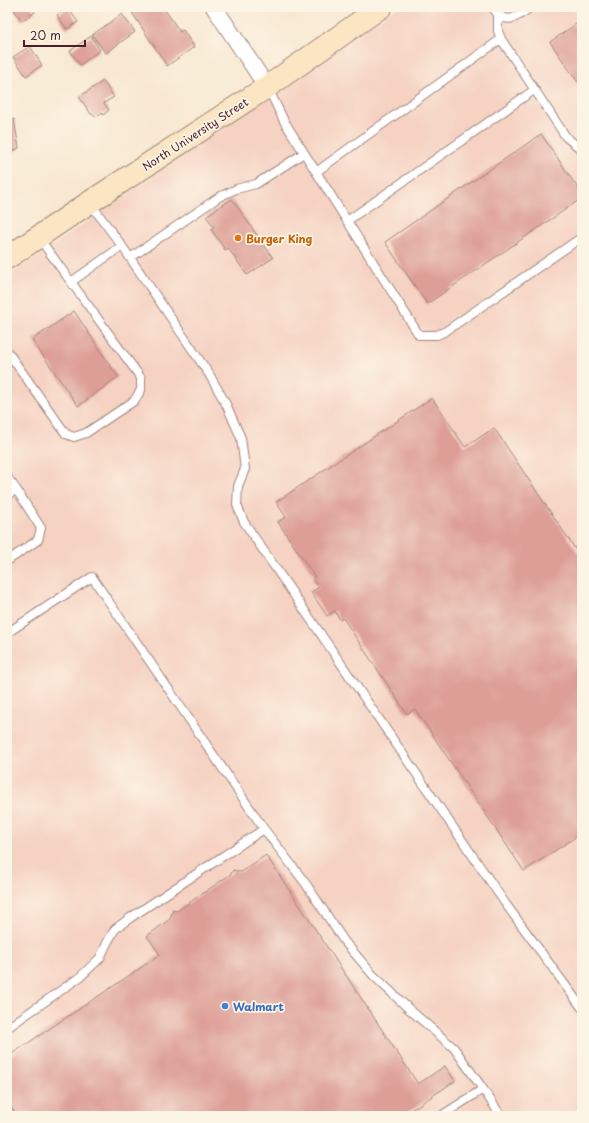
<svg xmlns="http://www.w3.org/2000/svg" width="589" height="1123" font-family="'Playpen Sans',sans-serif">
<style>
.built{fill:#f5d2c2}
.building{fill:#dd9e96}
.lines{fill:none;stroke-linecap:round;stroke-linejoin:round}
.lane-casing{stroke:#a1847e;stroke-width:10}
.street-casing{stroke:#a1847e;stroke-width:18}
.secondary-casing{stroke:#a1847e;stroke-width:24}
.lane{stroke:#fff;stroke-width:8}
.street{stroke:#fff;stroke-width:16}
.secondary{stroke:#fbe6c4;stroke-width:22}
.food-dot{fill:#e8710a;stroke:#fcf5e5;stroke-width:1.5}
.shop-dot{fill:#3f7fe0;stroke:#fcf5e5;stroke-width:1.5}
.labels{text-anchor:middle;dominant-baseline:central;stroke-width:3.5;stroke-linejoin:round;paint-order:stroke}
.street-label{font-size:11px;fill:#4a1f2b;stroke:#fcf5e5}
.food-label{font-size:11px;font-weight:bold;fill:#c56008;stroke:#fcf5e5;text-anchor:start}
.shop-label{font-size:11px;font-weight:bold;fill:#366cbe;stroke:#fcf5e5;text-anchor:start}
</style>
<rect width="100%" height="100%" fill="#fcf5e5"/>
<filter id="ink" filterUnits="userSpaceOnUse"><feTurbulence type="fractalNoise" baseFrequency=".025" numOctaves="2"/><feDisplacementMap in="SourceGraphic" scale="8" xChannelSelector="R" yChannelSelector="G"/><feConvolveMatrix kernelMatrix="1 2 1 2 8 2 1 2 1" color-interpolation-filters="sRGB"/></filter>
<filter id="wash" filterUnits="userSpaceOnUse"><feTurbulence type="fractalNoise" baseFrequency=".012" numOctaves="4" result="noise"/><feDisplacementMap in="SourceGraphic" scale="16" xChannelSelector="R" yChannelSelector="G"/><feGaussianBlur stdDeviation="0.9" result="paint"/><feColorMatrix in="noise" values="0 0 0 0 0 0 0 0 0 0 0 0 0 0 0 0 0 1.4 0 .05"/><feComposite in="paint" operator="in"/></filter>
<g filter="url(#wash)">
<rect width="100%" height="100%" fill="#f8e8d1"/>
<path class="built" d="M397 7H582V1116H7V277Z"/>
<g id="blocks">
<path class="building" d="M12 7H31L35 12 22 21Z
M137 7H163L180 32 183 30 194 47 167 66 131 11Z
M68 8 78 22 67 29 57 15Z
M122 14 135 32 106 53 92 35Z
M582 20V88L550 42Z
M91 36 100 50 80 65 70 51Z
M30 46 42 65 26 76 13 57Z
M103 81 114 97 104 103 109 110 103 115 102 113 95 117 92 114H91L79 97Z
M14 119 19 148 7 155V123Z
M541 134 582 194V198L427 304 385 242Z
M232 199 273 258 247 275 228 248 225 250 211 229 214 227 206 216Z
M74 311 118 377 78 406 32 340Z
M432 398 465 447 494 428 582 559V833L524 871 415 709 407 714 343 618 340 620 335 611 327 616 311 592 319 587 312 579 315 577 278 522 286 517 276 502Z
M266 855 418 1084 445 1066 455 1081 402 1116H17L7 1101V1057L160 955 147 936 170 919 173 910 177 911 231 874 233 870 241 872Z"/>
</g>
</g>
<g filter="url(#ink)">
<use href="#blocks" fill-opacity="0" stroke="#a1847e" stroke-width="1"/>
<g class="lines">
<g class="lane-casing">
<path id="lane" d="M492 7C506 27 515 18 531 7
M498 16V31L501 39 566 137 582 150
M268 88 284 121 419 335H437L446 331 582 237
M316 172 501 39
M90 203 122 246 209 374 226 404 241 438 245 469 238 486 237 505 244 522 505 903 582 1008
M347 221 534 90
M130 258 219 197 236 189 256 184 304 153
M71 282 122 246
M7 351 66 434 74 437 86 433 134 401 141 390V378L39 238
M7 477 16 489
M7 496 16 489 41 528 38 540 7 561
M7 633 92 577 264 829 306 884 344 941 373 975 409 1009 454 1048 483 1089 501 1116
M7 1028 80 977 100 958 107 943 115 929 130 918 264 829
M441 1116 483 1089"/>
</g>
<g class="street-casing">
<path id="street" d="M214 7 267 87"/>
</g>
<g class="secondary-casing">
<path id="secondary" d="M7 258 90 202 267 87 381 7"/>
</g>
<use href="#lane" class="lane"/>
<use href="#street" class="street"/>
<use href="#secondary" class="secondary"/>
</g>
</g>
<circle class="food-dot" cx="238" cy="238" r="4"/>
<circle class="shop-dot" cx="225" cy="1006" r="4"/>
<g class="labels">
<g class="street-label">
<text transform="translate(195 134) rotate(-33)">North University Street</text>
</g>
<g class="food-label">
<text x="246" y="238">Burger King</text>
</g>
<g class="shop-label">
<text x="233" y="1006">Walmart</text>
</g>
</g>
<rect width="589" height="1123" fill="none" stroke="#fcf5e5" stroke-width="24"/>
<path d="M24 40v6h61v-6" fill="none" stroke="#4a1f2b" stroke-width="2"/>
<text x="30" y="40" font-size="12" fill="#4a1f2b" stroke="#fcf5e5" stroke-width="3" paint-order="stroke">20 m</text>
</svg>
